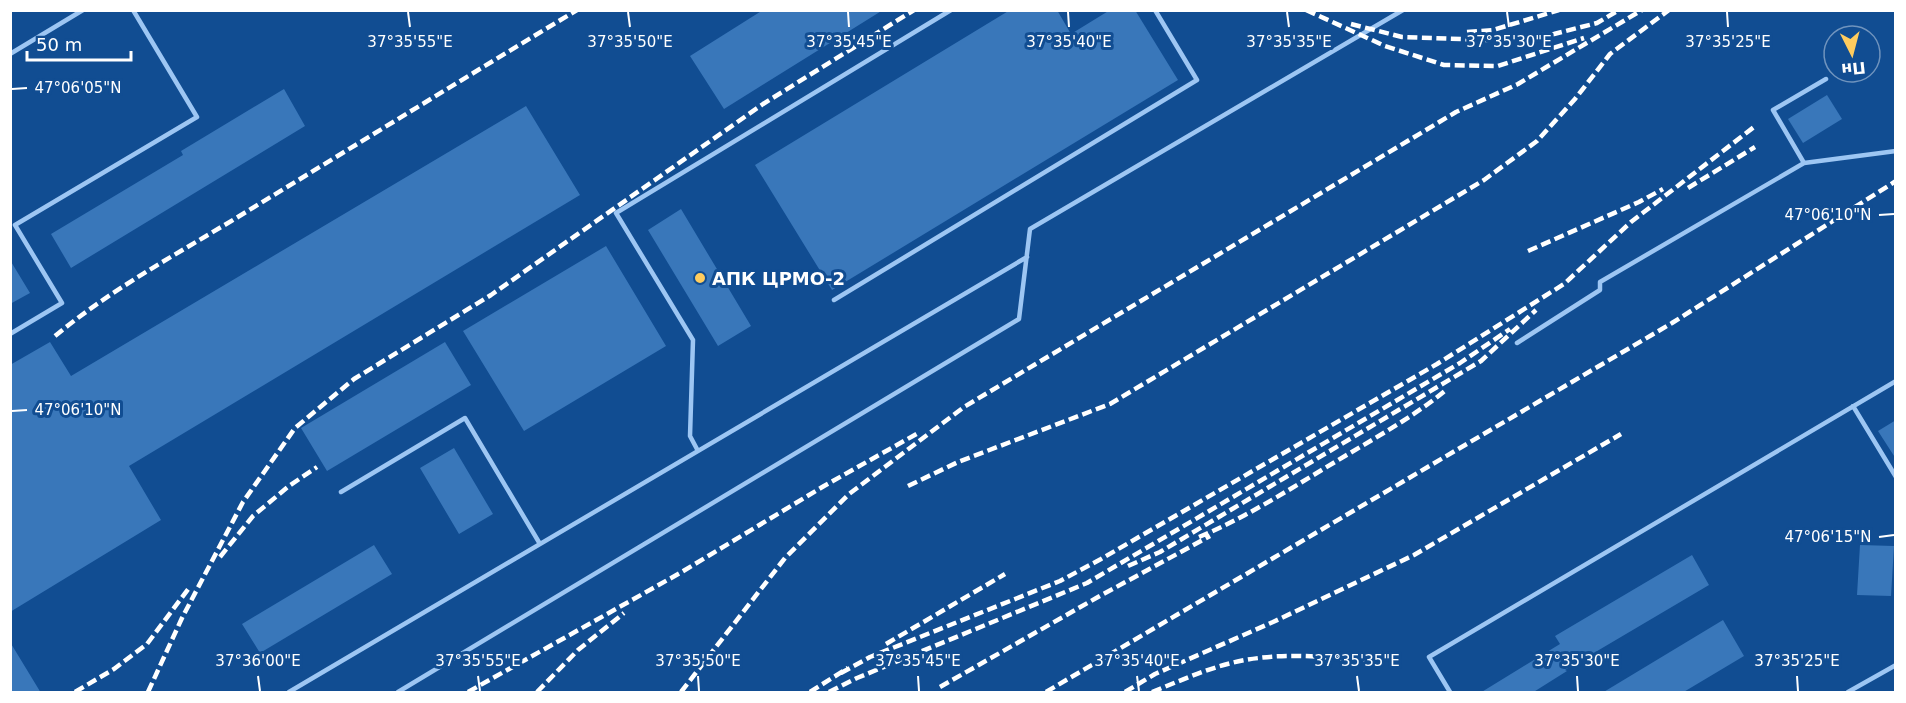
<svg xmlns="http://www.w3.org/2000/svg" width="1906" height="703" font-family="'DejaVu Sans',sans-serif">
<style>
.building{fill:#3977ba}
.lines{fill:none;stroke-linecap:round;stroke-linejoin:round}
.service{stroke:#9dc6f3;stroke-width:4.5}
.rail{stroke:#fff;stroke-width:4.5;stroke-dasharray:10 4.5;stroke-linecap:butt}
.ticks{fill:none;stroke:#fff;stroke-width:2}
.poi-dot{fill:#ffcc5e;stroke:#114d92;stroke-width:2}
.labels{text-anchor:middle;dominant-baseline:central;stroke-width:6;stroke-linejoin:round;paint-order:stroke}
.poi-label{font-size:18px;font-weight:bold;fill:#fff;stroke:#114d92;text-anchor:start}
.ticks-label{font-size:15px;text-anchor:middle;fill:#fff;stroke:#114d92;stroke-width:6;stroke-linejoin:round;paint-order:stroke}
</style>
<rect width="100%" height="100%" fill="#114d92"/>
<path class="building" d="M763 10H883L724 109 690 56Z
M1010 10H1057L1071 34 1110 10H1135L1178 80 832 290 755 165Z
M284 89 305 126 71 268 51 234 183 155 181 151Z
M1827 95 1842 119 1803 143 1788 119Z
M526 106 580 195 129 466 161 520 10 612V365L50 342 71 376Z
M681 209 751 326 718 346 648 230Z
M606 246 666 346 524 431 463 331Z
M10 260 30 293 10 304Z
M445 342 471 385 327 471 301 428Z
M1896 420V459L1878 431Z
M454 448 493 514 459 534 420 468Z
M374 545 392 574 260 653 242 624Z
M1860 545 1894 546 1891 596 1857 595Z
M1692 555 1709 585 1565 670 1567 671 1532 693H1480L1560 644 1555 636Z
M1723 620 1744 656 1682 693H1602Z
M10 642 41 693H10Z"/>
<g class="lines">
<path class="service" d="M10 54 83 10
M1804 163 1773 110 1826 79
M834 300 1197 80 1155 10
M10 334 62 303 15 225 197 117 133 10
M1517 343 1600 290V282L1804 163 1896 151
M1853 406 1896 477
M698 451 690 436 693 340 616 213 951 10
M341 492 465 418 540 544
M289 692 1027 257
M398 692 1019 319 1030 229 1403 10
M1450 692 1429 657 1896 381
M1848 692 1896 665"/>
<path class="rail" d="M1306 10 1385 46 1444 65 1498 66 1584 38
M1351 24 1402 37 1488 40 1554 34 1597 23 1619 10
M1467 32 1493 30 1559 10
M1688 188 1755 147
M1528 251 1639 202 1663 189
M55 336C114 287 181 252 246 212 356 145 466 77 577 10
M908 486 958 462 1110 404 1484 180 1537 141 1575 99 1610 54 1669 10
M1199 537C1247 517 1290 489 1335 462 1373 439 1412 418 1446 390
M220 557 253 516 289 486 317 467
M1128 566 1160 552 1481 361 1536 310
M886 644 1005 574
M841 673 870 657 1060 581 1101 559 1437 364 1564 284 1631 222 1754 127
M940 687 1098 597 1210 536
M75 692 114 669 147 644 189 588
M148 692 182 618 243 502 295 428 354 379 491 295 763 104 914 10
M468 692 680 573 824 486 920 432
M537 692 578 650 624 613
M681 692 785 558 849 494 964 407 1456 112 1518 84 1642 10
M810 692 848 668
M829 692 857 678 1087 583 1460 363 1510 329
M1046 692 1672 323 1896 181
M1125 692 1155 674 1273 622 1414 555 1621 434
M1152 692C1187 678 1221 662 1259 658 1297 653 1337 658 1375 662"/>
</g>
<path class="ticks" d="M408 12 410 27M628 12 630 27M848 12 849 27M1068 12 1069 27M1287 12 1289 27M1507 12 1509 27M1727 12 1728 27M12 89 27 88M1879 215 1894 214M12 411 27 410M1879 537 1894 535M258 676 260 691M478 676 480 691M698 676 699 691M918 676 919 691M1137 676 1139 691M1357 676 1359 691M1577 676 1578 691M1797 676 1798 691"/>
<circle class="poi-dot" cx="700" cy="278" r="6"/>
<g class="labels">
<g class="poi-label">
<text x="712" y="278">АПК ЦРМО-2</text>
</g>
</g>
<g class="ticks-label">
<text x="410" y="47">37°35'55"E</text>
<text x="630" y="47">37°35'50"E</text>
<text x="849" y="47">37°35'45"E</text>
<text x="1069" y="47">37°35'40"E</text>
<text x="1289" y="47">37°35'35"E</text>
<text x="1509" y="47">37°35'30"E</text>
<text x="1728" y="47">37°35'25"E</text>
<text x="78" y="93">47°06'05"N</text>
<text x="1828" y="220">47°06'10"N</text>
<text x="78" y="415">47°06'10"N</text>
<text x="1828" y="542">47°06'15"N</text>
<text x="258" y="666">37°36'00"E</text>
<text x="478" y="666">37°35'55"E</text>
<text x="698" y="666">37°35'50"E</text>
<text x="918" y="666">37°35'45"E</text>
<text x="1137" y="666">37°35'40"E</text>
<text x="1357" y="666">37°35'35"E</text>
<text x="1577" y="666">37°35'30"E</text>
<text x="1797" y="666">37°35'25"E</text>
</g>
<rect width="1906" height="703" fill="none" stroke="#ffffff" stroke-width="24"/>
<g transform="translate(1852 54) rotate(174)"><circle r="28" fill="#114d92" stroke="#7094be" stroke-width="1.5"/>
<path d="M0-4.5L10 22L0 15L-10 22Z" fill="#ffcc5e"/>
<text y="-9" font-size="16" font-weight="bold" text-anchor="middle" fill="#ffffff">Пн</text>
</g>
<path d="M27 51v9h104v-9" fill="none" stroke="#ffffff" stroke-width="3"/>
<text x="36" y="51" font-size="18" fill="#ffffff" stroke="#114d92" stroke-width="4.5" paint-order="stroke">50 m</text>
</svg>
